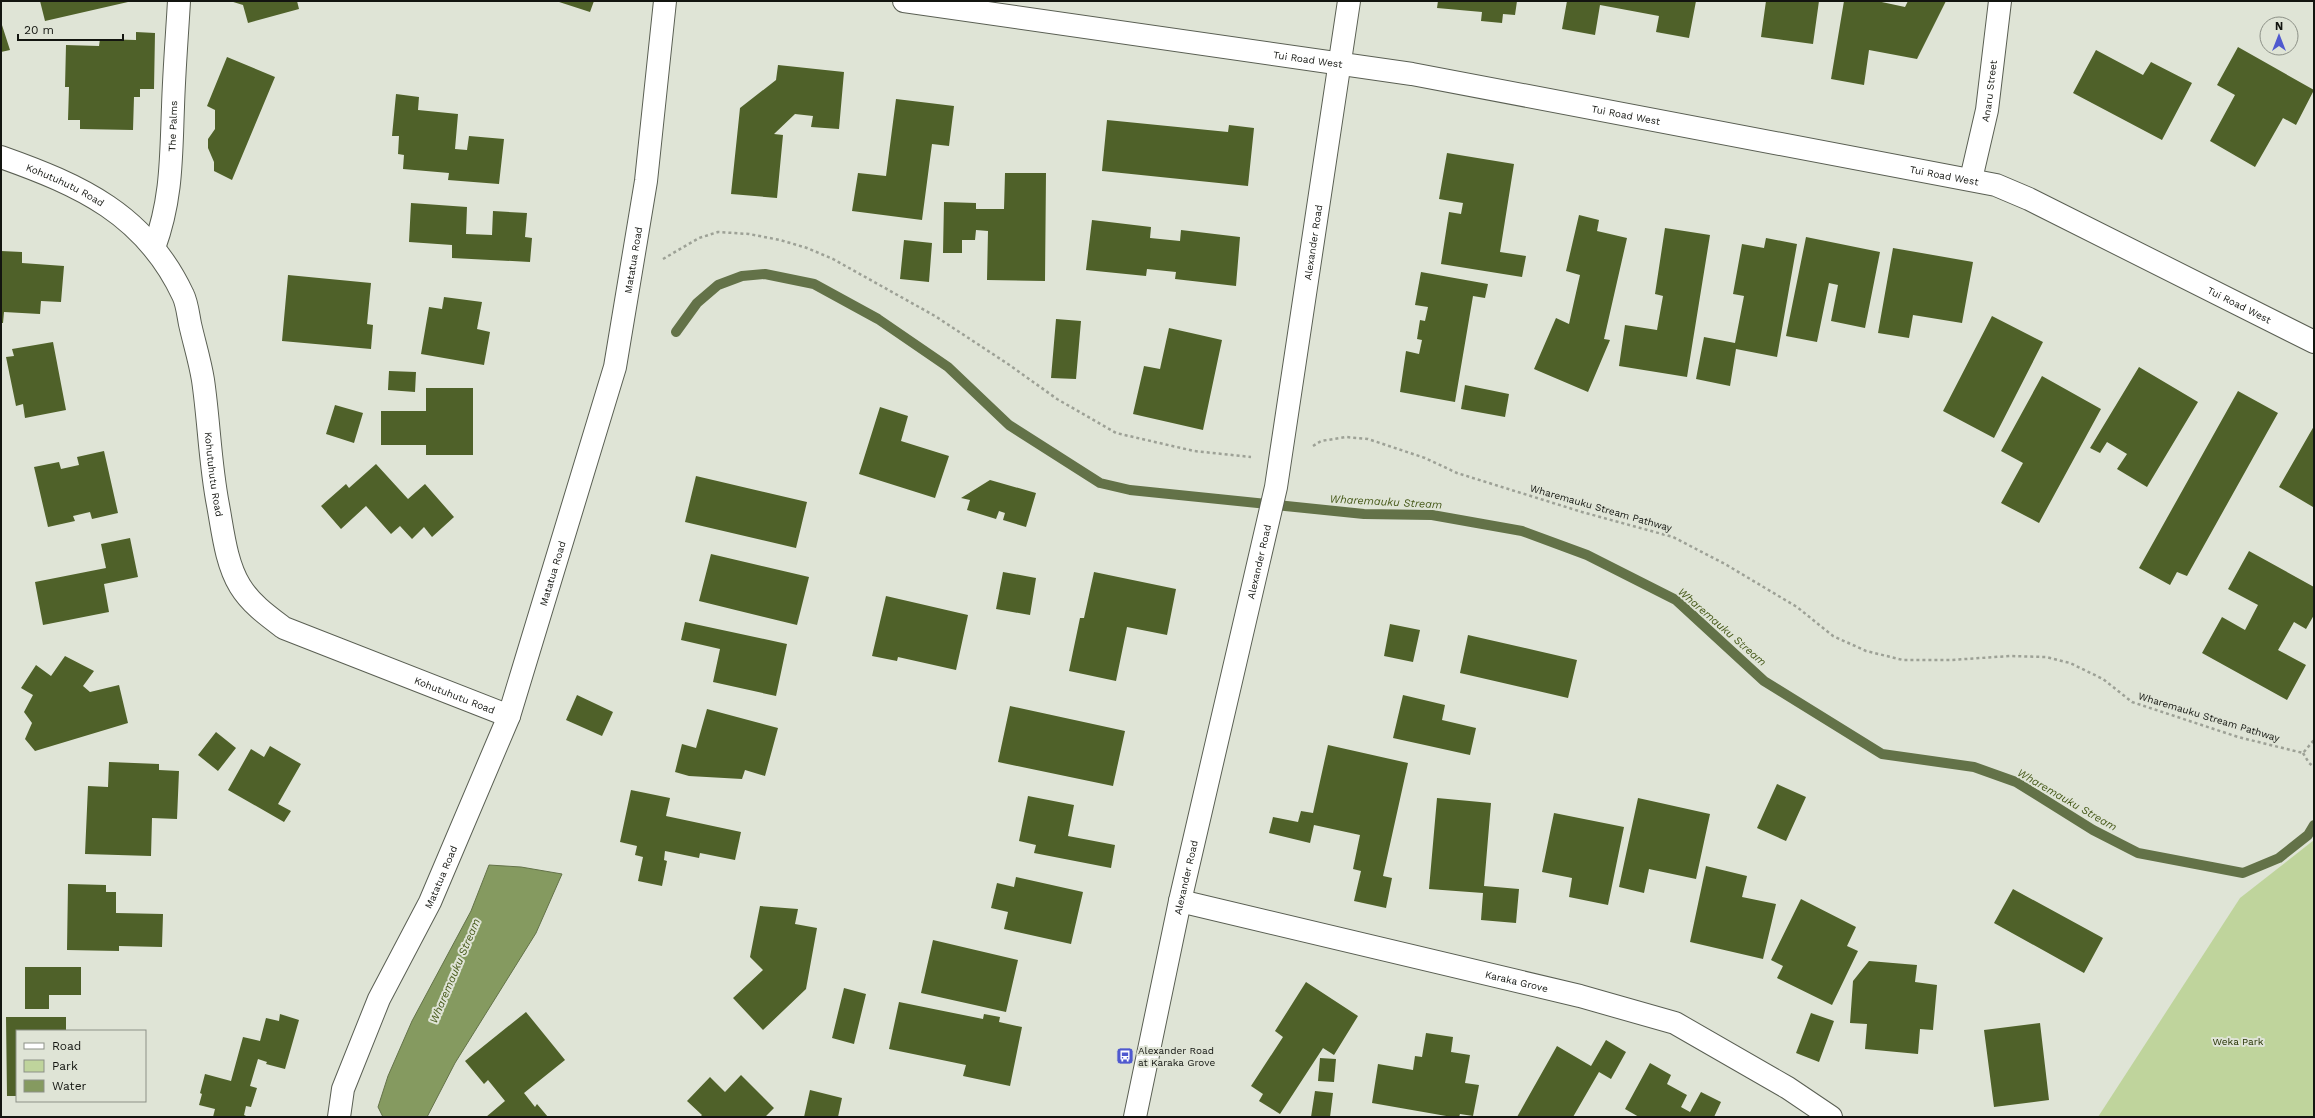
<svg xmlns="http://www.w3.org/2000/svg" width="2315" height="1118" font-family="'Work Sans',sans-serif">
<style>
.green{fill:#bfd49c}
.water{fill:#859a60;stroke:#637248}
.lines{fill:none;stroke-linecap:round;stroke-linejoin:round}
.stream{stroke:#637248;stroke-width:10}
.building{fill:#4f6129}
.street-casing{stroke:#5a5f53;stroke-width:24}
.secondary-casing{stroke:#5a5f53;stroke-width:24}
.path{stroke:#9da196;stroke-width:2.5;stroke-dasharray:3 3;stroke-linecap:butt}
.street{stroke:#fff;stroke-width:22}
.secondary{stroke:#fff;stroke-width:22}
.labels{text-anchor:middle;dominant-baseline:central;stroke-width:4;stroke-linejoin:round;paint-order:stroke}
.street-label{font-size:10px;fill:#131510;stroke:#dfe4d6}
.park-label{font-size:10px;fill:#243103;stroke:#dfe4d6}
.poi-label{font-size:10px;fill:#131510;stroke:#dfe4d6;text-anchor:start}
.water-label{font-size:11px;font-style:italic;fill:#465919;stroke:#dfe4d6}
</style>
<rect width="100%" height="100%" fill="#dfe4d6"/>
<path class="green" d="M2314 840V1117H2098L2240 898Z"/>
<path class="water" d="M489 865 521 867 562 874 536 933 455 1063 427 1117H383L378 1107 388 1076 412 1021 471 911Z"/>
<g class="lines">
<path class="stream" d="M676 332 697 303 718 285 742 276 765 274 814 284 878 319 948 367 1009 425 1100 483 1130 490 1364 514 1432 515 1522 531 1587 555 1676 600 1764 681 1882 754 1974 767 2016 782 2093 830 2138 853 2243 873 2279 858 2308 835 2314 825"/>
</g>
<path class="building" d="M40 1H127L128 2 45 21Z
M230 1H297L299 9 248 23 243 5Z
M556 1H594L590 12Z
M1438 1H1517L1515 15 1503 14 1502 23 1481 21 1482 12 1437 8Z
M1567 1H1696L1689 38 1656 32 1659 16 1600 5 1595 35 1562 29Z
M1766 1H1819L1813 44 1761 37Z
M1844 1H1877L1905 7 1908 1H1946L1917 59 1869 50 1864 85 1831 79Z
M1 22 10 50 1 52Z
M136 32 155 33 154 89H140V97H134L133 130 80 129V120H68L69 87H65L66 45 99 46 100 39 136 40Z
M2238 47 2314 90 2296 125 2283 118 2255 167 2210 141 2235 95 2217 85Z
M2096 50 2143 75 2151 62 2192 83 2162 140 2073 93Z
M227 57 275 77 232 180 214 171V162L208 148V139L215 129V110L207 106Z
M778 65 844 72 839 129 811 127 813 116 795 114 774 134 783 135 777 198 731 194 740 108 776 80Z
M396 94 419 97 418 110 458 114 455 149 467 150 469 136 504 139 499 184 448 180 449 173 403 169 404 155 398 154 399 136H392Z
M896 99 954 106 949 146 932 144 922 220 852 211 858 173 886 176Z
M1107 120 1228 132 1229 125 1254 128 1248 186 1102 171Z
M1447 153 1514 164 1500 252 1526 256 1522 277 1441 264 1449 212 1461 214 1463 203 1439 199Z
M1005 173H1046L1045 281 987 280 988 231 976 230 975 240H962V253H943L944 202 976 203V209H1004Z
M411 203 467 207 466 234 492 235 493 211 527 213 525 237 532 238 530 262 452 258V245L409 242Z
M1579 215 1599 220 1597 231 1627 238 1604 339 1610 340 1588 392 1534 369 1556 318 1569 324 1580 275 1566 271Z
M1092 220 1151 227 1150 238 1180 241 1181 230 1240 237 1236 286 1175 279 1176 272 1147 269 1146 276 1086 270Z
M1665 228 1710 235 1687 377 1619 366 1625 325 1657 330 1663 296 1655 294Z
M1806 237 1880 252 1865 328 1831 321 1838 285 1829 283 1817 342 1786 336Z
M1766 238 1797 244 1777 357 1736 349 1730 386 1696 379 1704 337 1735 343 1744 296 1733 294 1742 244 1764 248Z
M904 240 932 243 929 282 900 279Z
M1893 248 1973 262 1962 323 1913 315 1909 338 1878 333Z
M1 251 22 252V263L64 266 61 302 41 301 40 314 4 312 3 323H1Z
M1421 272 1488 284 1485 298 1473 296 1455 402 1400 392 1406 351 1419 354 1422 340 1417 339 1420 320 1425 321 1428 307 1415 305Z
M288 275 371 283 367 324 373 325 371 349 282 341Z
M444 297 482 302 477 329 490 332 484 365 421 354 429 307 442 309Z
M1992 316 2043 342 1994 438 1943 411Z
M1056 319 1081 321 1076 379 1051 378Z
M1169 328 1222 340 1203 430 1133 414 1144 366 1160 369Z
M53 342 66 410 25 418 23 404 16 406 6 357 14 356 12 349Z
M2139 367 2198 402 2147 487 2117 469 2127 454 2107 442 2100 453 2090 448Z
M389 371 416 372 415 392 388 390Z
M2042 376 2101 409 2039 523 2001 503 2023 463 2001 451Z
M1465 385 1509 394 1505 417 1461 409Z
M426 388H473V455H426V445H381V411H426Z
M2238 391 2278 413 2187 576 2177 572 2170 585 2139 568Z
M335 405 363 413 354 443 326 434Z
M880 407 908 416 901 441 949 456 935 498 859 474Z
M2314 426V505L2313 507 2279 487Z
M104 451 118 513 92 519 90 512 73 516 75 521 48 527 34 467 59 462 61 469 79 465 77 457Z
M376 464 408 499 425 484 454 517 432 537 424 527 412 539 400 526 391 534 366 506 341 529 321 506 346 484 349 488Z
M696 476 807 502 796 548 685 522Z
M990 480 1036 493 1026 527 1003 520 1005 513 999 511 996 519 967 510 970 500 961 498Z
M130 538 138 577 104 584 109 612 43 625 35 582 106 568 101 544Z
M2249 551 2314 587V615L2306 629 2294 622 2278 650 2306 665 2287 700 2202 653 2222 617 2245 630 2258 605 2228 589Z
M711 554 809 577 797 625 699 601Z
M1003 572 1036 578 1030 615 996 609Z
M1094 572 1176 589 1167 635 1127 627 1116 681 1069 671 1080 618H1084Z
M886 596 968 615 956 670 898 657 897 661 872 656Z
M685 622 787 644 776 696 713 682 720 649 681 640Z
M1390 624 1420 630 1413 662 1384 656Z
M1468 635 1577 660 1568 698 1460 673Z
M65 656 94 671 83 686 90 692 119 685 128 723 35 751 25 739 32 723 24 712 33 695 21 688 36 665 51 676Z
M577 695 613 712 602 736 566 720Z
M1403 695 1445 705 1442 720 1476 728 1470 755 1393 738Z
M1010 706 1125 731 1113 786 998 762Z
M707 709 778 728 765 776 745 770 742 779 689 776 675 772 682 744 696 748Z
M216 732 236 748 218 771 198 755Z
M1328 745 1408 763 1383 876 1392 878 1386 908 1354 901 1361 871 1353 869 1360 835 1314 825 1310 843 1269 833 1273 817 1298 822 1301 811 1313 813Z
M270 746 301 764 278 804 291 811 284 822 228 790 251 749 264 757Z
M109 762 159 764V770L179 771 177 819 152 818 151 856 85 854 88 786 108 787Z
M1777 784 1806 797 1786 841 1757 828Z
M631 790 670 798 666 816 741 832 735 860 700 853 699 858 665 851 664 860 667 861 662 886 638 881 643 857 635 855 637 846 620 842Z
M1028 796 1074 805 1068 836 1115 845 1111 868 1034 853 1036 845 1019 841Z
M1437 798 1491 803 1484 886 1519 889 1516 923 1481 920 1483 893 1429 889Z
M1638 798 1710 814 1696 879 1649 869 1644 893 1619 887Z
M1554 813 1624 827 1608 905 1569 897 1572 878 1542 872Z
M1706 866 1747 876 1742 897 1776 904 1763 959 1690 942Z
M1016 877 1083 892 1071 944 1004 929 1008 912 991 908 997 883 1014 887Z
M68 884 106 885V892H116V913L163 914 162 947 119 946V951L67 950Z
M2013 889 2103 938 2084 973 1994 923Z
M1801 899 1856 927 1847 946 1858 951 1832 1005 1777 978 1783 966 1771 960Z
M760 906 798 909 795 924 817 928 806 989 763 1030 733 998 763 970 750 957Z
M933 940 1018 960 1006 1012 921 993Z
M1869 961 1917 965 1915 982 1937 985 1933 1030 1920 1029 1918 1054 1865 1049 1867 1024 1850 1023 1853 981Z
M25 967H81V995H49V1009H25Z
M1306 982 1358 1016 1334 1055 1323 1048 1280 1114 1259 1101 1263 1094 1251 1086 1283 1037 1275 1031Z
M844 988 866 994 854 1044 832 1038Z
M899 1002 983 1019 984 1014 1000 1017 999 1022 1022 1027 1010 1086 963 1076 966 1065 889 1049Z
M526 1012 565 1060 524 1093 535 1107 537 1104 548 1117H486L505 1101 488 1080 484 1084 465 1061Z
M1811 1013 1834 1021 1819 1062 1796 1053Z
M280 1014 299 1020 285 1069 266 1064 267 1062 258 1059 250 1086 257 1088 251 1107 246 1106 244 1115 248 1117H213L215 1109 199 1105 202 1094 200 1093 205 1074 231 1081 243 1037 260 1041 266 1018 279 1021Z
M6 1017H66V1031H17V1096H7Z
M2040 1023 2049 1100 1994 1107 1984 1030Z
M1426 1033 1453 1037 1451 1052 1470 1055 1465 1083 1479 1085 1473 1116 1460 1114 1459 1117H1452L1372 1103 1378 1064 1413 1070 1415 1056 1422 1057Z
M1606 1040 1626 1052 1611 1079 1599 1072 1573 1117H1517L1557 1046 1591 1066Z
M1320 1058 1336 1059 1334 1082 1318 1081Z
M1650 1063 1671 1075 1667 1084 1687 1095 1681 1107 1690 1112 1701 1092 1721 1102 1714 1117H1639L1625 1109Z
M741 1075 774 1108 765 1117H700L702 1115 687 1101 710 1077 725 1092Z
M810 1090 842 1098 838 1117H804Z
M1315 1091 1333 1093 1330 1117H1311Z"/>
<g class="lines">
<g class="street-casing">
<g id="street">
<path id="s1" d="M904 1 1412 74 1996 185 2029 199 2314 342"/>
<path id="s2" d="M1 157C80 185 145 214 183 295 187 303 188 314 190 324 194 342 200 361 203 380 209 421 210 464 218 505 223 532 226 563 240 586 251 604 268 616 284 628L509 716"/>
<path id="s3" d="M1971 179 1987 110 2000 1"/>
<path id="s4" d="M154 248C172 199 171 158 173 107 174 72 177 36 179 1"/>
<path id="s5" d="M1180 901 1580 996 1675 1023 1788 1088 1831 1117"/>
<path id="s6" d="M1135 1117 1180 901 1276 487 1349 1"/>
</g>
</g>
<g class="secondary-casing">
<g id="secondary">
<path id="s7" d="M339 1117 343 1089 379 999 430 902 509 716 615 367 646 181 665 1"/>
</g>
</g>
<path class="path" d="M663 259 699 238 718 232 749 234 780 240 807 248 833 259 935 316 1011 366 1057 399 1116 433 1194 451 1251 457
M1313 446 1321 441 1346 437 1368 439 1425 458 1457 473 1582 512 1673 537 1725 564 1797 607 1833 636 1866 651 1903 660H1951L2010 656 2046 657 2070 663 2103 679 2132 702 2238 737 2303 753 2314 740
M2303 753 2309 763 2314 767"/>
<use href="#street" class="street"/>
<use href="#secondary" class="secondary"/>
</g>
<defs>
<g id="bus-square" transform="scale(0.9)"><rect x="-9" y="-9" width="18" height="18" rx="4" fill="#4f59cf" stroke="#dfe4d6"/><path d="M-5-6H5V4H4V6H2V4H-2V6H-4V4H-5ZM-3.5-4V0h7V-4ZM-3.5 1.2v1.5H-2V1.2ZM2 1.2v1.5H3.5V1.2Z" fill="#fff"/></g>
</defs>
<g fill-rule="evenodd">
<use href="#bus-square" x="1125" y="1056"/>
</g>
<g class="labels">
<g class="street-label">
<text stroke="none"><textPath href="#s1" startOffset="408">Tui Road West</textPath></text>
<text stroke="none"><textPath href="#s3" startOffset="90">Anaru Street</textPath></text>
<text stroke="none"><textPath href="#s1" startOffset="731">Tui Road West</textPath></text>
<text stroke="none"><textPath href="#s4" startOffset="124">The Palms</textPath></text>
<text stroke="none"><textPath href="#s1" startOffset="1055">Tui Road West</textPath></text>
<text stroke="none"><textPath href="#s2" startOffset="70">Kohutuhutu Road</textPath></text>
<text stroke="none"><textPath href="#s6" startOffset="893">Alexander Road</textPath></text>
<text stroke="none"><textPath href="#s7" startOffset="910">Matatua Road</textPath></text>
<text stroke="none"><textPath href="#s1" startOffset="1379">Tui Road West</textPath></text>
<text stroke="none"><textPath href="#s2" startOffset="418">Kohutuhutu Road</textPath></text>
<text transform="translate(1601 508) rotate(16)">Wharemauku Stream Pathway</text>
<text stroke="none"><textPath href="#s6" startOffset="569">Alexander Road</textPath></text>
<text stroke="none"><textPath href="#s7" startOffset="586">Matatua Road</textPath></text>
<text stroke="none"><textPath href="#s2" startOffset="778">Kohutuhutu Road</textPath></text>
<text transform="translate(2209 717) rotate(17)">Wharemauku Stream Pathway</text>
<text stroke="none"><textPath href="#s7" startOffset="262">Matatua Road</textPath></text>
<text stroke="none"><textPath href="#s6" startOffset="245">Alexander Road</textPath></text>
<text stroke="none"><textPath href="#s5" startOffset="346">Karaka Grove</textPath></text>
</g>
<g class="park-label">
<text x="2238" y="1041">Weka Park</text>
</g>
<g class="poi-label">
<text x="1138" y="1050">Alexander Road<tspan x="1138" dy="12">at Karaka Grove</tspan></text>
</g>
<g class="water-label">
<text transform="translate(1386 502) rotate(3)">Wharemauku Stream</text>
<text transform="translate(1722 627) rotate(41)">Wharemauku Stream</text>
<text transform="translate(2067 800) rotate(30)">Wharemauku Stream</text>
<text transform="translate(455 971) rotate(-67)">Wharemauku Stream</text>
</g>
</g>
<rect width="2315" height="1118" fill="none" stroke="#131510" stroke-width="4"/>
<rect x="16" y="1030" width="130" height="72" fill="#dfe4d6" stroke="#8d9187"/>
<rect x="24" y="1043" width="20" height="6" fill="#ffffff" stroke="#8d9187"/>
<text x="52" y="1050" font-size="12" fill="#131510">Road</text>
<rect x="24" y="1060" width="20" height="12" fill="#bfd49c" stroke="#8d9187"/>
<text x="52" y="1070" font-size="12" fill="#131510">Park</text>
<rect x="24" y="1080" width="20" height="12" fill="#859a60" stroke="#8d9187"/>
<text x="52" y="1090" font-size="12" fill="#131510">Water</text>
<g transform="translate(2279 36)"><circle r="19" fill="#dfe4d6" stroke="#8d9187"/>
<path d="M0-3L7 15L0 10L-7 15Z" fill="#4f59cf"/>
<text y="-6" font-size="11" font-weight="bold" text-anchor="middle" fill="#131510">N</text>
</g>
<path d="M18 34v6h105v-6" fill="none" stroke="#131510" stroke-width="2"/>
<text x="24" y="34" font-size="12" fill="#131510" stroke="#dfe4d6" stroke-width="3" paint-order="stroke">20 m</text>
</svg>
